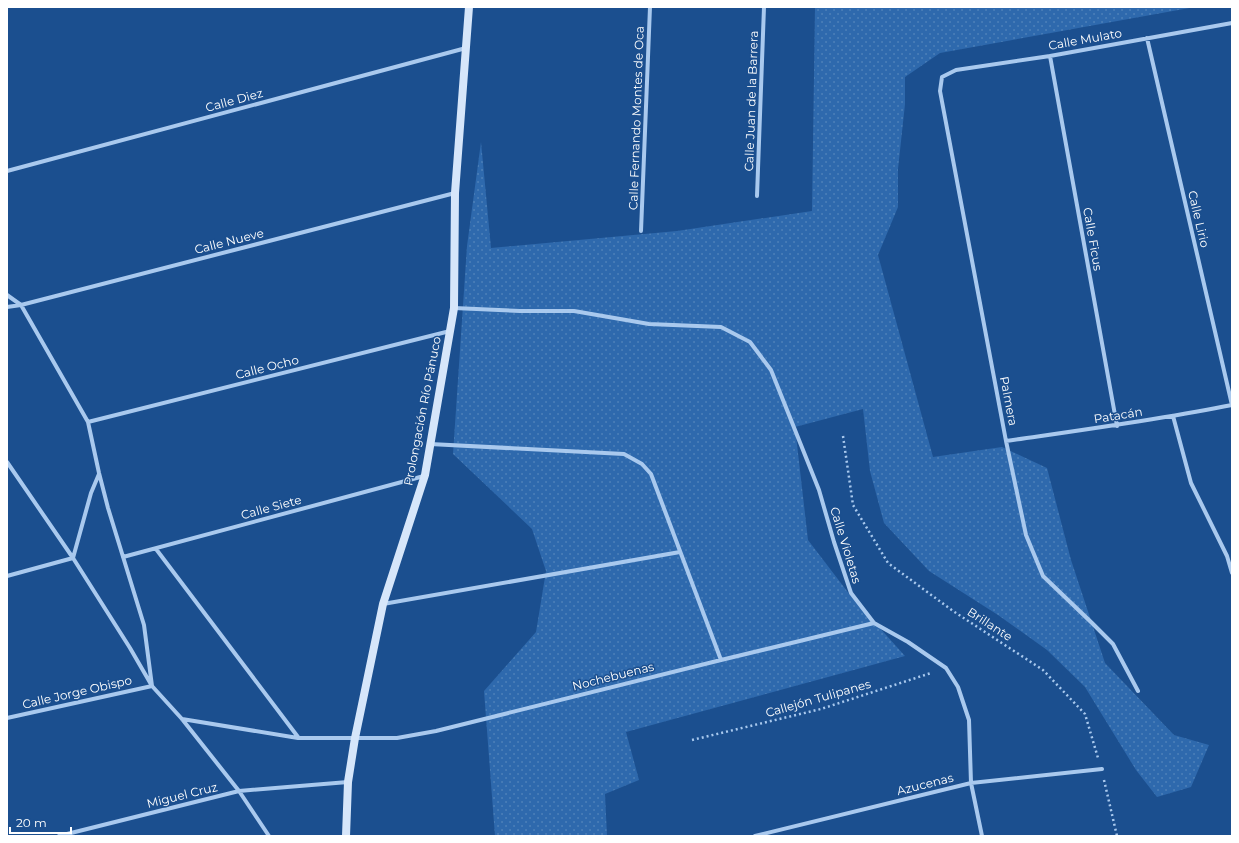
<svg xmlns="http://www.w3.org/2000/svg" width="1239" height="843" font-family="Montserrat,sans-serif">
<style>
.grass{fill:url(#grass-dots)}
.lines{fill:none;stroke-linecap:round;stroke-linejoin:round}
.path{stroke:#a9c9ee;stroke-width:2.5;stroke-dasharray:2 3;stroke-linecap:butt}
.street{stroke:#a9c9ee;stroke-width:4}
.secondary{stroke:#d6e6fa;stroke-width:8}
.labels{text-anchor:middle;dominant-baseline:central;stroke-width:3;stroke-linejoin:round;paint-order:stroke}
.street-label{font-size:12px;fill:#fff;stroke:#1b4f8f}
</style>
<defs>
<pattern id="grass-dots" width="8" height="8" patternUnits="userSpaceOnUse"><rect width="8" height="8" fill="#2e69ad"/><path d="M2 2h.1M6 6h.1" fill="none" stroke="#4d80b9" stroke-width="1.8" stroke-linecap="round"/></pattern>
</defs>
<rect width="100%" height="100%" fill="#1b4f8f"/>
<path class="grass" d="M815 7H1195L940 53 905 77V104L898 169V207L878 255 933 457 1002 447 1047 468 1071 560 1105 663 1174 735 1209 745 1191 787 1157 797 1136 770 1085 687 1047 650 998 615 929 571 884 523 870 471 863 409 795 427 808 540 850 595 905 656 626 732 639 780 605 794 607 836H495L484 691 536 632 546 571 532 529 453 454 467 246 481 142 491 248 677 231 812 211Z"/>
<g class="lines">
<path class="path" d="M843 436 853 505 888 563 953 611 1043 670 1085 714 1098 758
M692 740 821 709 931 673
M1104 780 1117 836"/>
<path class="street" d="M1147 38 1232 405
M1050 56 1117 426
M7 171 466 48
M757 196 764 7
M641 231 650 7
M7 295 21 305 88 422 99 473 108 508 144 625 152 686 7 718
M7 307 21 305 455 193
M454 308 520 311H574L649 324 721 327 750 342 771 370 819 490 834 542 851 593 874 623 908 642 946 668 958 687 969 720 971 783 982 836
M1173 416 1191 483 1227 556 1232 573
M88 422 450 331
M1006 441C1082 430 1157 420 1232 405
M430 444 624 454 642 464 651 474 721 660
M7 462 73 558 130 648 152 686 182 719 239 791 269 836
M156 549 298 737
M123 557 424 476
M7 576 73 558 91 493 99 474
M383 604 680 552
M1138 691 1113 644 1092 623 1043 576 1026 535 1006 441 940 91 942 77 956 70 1050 56 1232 23
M182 719 298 738H397L436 731 721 660 874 623
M59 836 239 791 348 782
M755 836 971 783 1102 769"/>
<path class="secondary" d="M346 836 348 782 355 738 383 604 425 475 454 308 455 193 469 7"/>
</g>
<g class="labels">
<g class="street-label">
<text transform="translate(1085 39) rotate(-10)">Calle Mulato</text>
<text transform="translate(234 100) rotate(-15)">Calle Diez</text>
<text transform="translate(751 101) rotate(-88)">Calle Juan de la Barrera</text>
<text transform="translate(636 118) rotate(-88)">Calle Fernando Montes de Oca</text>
<text transform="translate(1199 219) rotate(77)">Calle Lirio</text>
<text transform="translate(1093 239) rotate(80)">Calle Ficus</text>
<text transform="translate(229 241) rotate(-14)">Calle Nueve</text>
<text transform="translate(267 367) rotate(-14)">Calle Ocho</text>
<text transform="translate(1009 401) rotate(79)">Palmera</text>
<text transform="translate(422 411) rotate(-79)">Prolongación Río Pánuco</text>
<text transform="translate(1118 415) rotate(-9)">Patacán</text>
<text transform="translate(271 507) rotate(-15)">Calle Siete</text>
<text transform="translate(846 545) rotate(73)">Calle Violetas</text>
<text transform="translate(990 624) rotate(33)">Brillante</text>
<text transform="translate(613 676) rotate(-14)">Nochebuenas</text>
<text transform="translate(77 692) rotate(-13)">Calle Jorge Obispo</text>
<text transform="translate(818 698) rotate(-16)">Callejón Tulipanes</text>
<text transform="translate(925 784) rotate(-14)">Azucenas</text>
<text transform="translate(182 795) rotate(-14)">Miguel Cruz</text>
</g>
</g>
<rect width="1239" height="843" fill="none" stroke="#ffffff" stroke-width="16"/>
<path d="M10 827v6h61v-6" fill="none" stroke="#ffffff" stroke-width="2"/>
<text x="16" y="827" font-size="12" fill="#ffffff" stroke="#1b4f8f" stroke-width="3" paint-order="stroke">20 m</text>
</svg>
